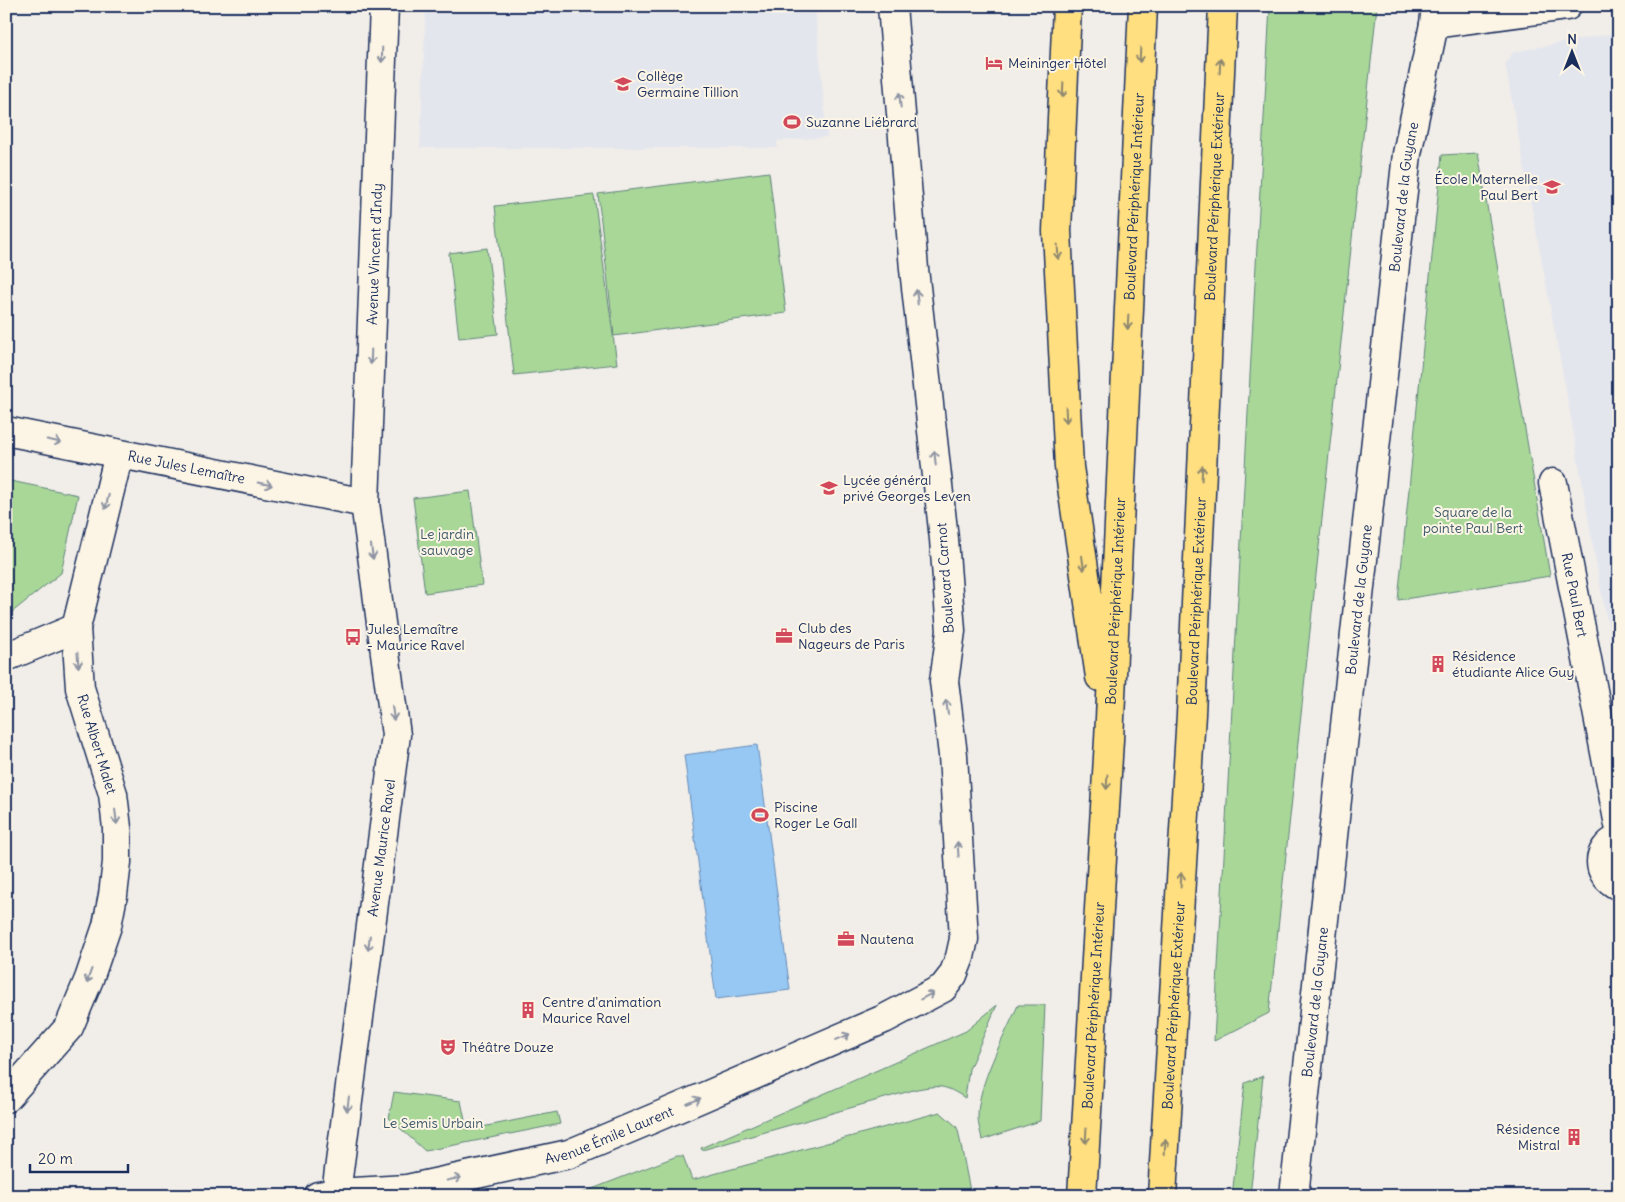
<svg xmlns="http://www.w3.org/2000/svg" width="1625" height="1202" font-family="Delius,sans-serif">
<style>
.built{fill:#e4e6ee}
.green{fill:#a8d798;stroke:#62837b}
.water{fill:#97c8f3;stroke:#658bb7}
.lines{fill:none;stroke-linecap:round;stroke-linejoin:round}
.minor-casing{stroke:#1b2f5e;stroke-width:31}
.tertiary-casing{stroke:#1b2f5e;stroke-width:31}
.trunk-casing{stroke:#1b2f5e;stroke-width:31}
.minor{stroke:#fcf5e5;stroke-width:28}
.tertiary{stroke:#fcf5e5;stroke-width:28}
.trunk{stroke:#ffdf80;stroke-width:28}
.oneway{stroke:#8c92a2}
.oneway2{stroke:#8d876f}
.labels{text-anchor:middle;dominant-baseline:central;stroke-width:4;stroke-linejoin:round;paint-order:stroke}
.poi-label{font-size:14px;fill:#1b2f5e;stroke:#fcf5e5;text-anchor:start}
.street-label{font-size:14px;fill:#1b2f5e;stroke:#fcf5e5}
.park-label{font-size:14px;fill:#3e596c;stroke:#fcf5e5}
</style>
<rect width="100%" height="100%" fill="#f1eee9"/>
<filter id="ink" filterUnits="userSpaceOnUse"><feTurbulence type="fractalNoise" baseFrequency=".02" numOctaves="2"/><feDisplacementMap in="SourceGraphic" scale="10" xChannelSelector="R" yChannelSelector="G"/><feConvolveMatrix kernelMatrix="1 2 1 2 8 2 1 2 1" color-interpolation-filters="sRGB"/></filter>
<g filter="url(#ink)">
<path class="built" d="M426 6H815L827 137 777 141 778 148H420Z
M1619 32V680L1599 580 1570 413 1505 64 1513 52Z"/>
<path class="green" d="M1270 6H1377L1269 1013 1214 1041Z
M1478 153 1550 576 1398 600 1442 155Z
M769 172 786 313 614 336 598 194Z
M594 195 617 364 514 375 495 206Z
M487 248 498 334 459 338 449 253Z
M6 480 78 495 61 573 6 617Z
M470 491 482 585 425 593 413 498Z
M997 1005 969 1069 965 1098C945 1085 940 1085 917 1089L702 1150 701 1148 966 1031Z
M1018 1005H1045L1040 1121 982 1140C981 1133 978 1125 978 1118 977 1084 1005 1036 1018 1005Z
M1263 1076 1250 1196H1232L1245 1083Z
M394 1092 461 1101 467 1130 557 1112 560 1124 425 1151 389 1118Z
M940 1112 956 1126 958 1130 971 1196H574L677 1156H683L692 1180Z"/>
<path class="water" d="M757 745 790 990 716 999 684 755Z"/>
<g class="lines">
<g class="minor-casing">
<g id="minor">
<path d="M1434 24 1567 6"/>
<path id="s1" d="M6 431 365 503"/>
<path id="s2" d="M1553 483 1619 825"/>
<path d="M6 657 76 628"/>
<path d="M1619 838C1595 849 1595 875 1619 886"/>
<path d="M6 1098 69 1027 89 979 107 926 113 895 117 862V828L113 794 80 688 76 628 119 454"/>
<path id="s3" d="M336 1193 396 735 365 503 384 6"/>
<path id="s4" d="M318 1196 336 1193 407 1189 569 1154 678 1108 884 1019 943 988 953 975 960 957 964 939 953 755 944 681 951 631 944 539 914 269 892 6"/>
</g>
</g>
<g class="tertiary-casing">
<g id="tertiary">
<path id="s5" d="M1294 1196 1407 154 1434 24 1436 6"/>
</g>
</g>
<g class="trunk-casing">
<g id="trunk">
<path d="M1067 6 1057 231 1069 467 1100 677"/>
<path id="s6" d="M1082 1196 1109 740 1143 6"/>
<path id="s7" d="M1162 1196 1191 714 1223 6"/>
</g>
</g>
<use href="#minor" class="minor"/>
<use href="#tertiary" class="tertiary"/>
<use href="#trunk" class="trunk"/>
</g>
<defs><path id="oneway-shaft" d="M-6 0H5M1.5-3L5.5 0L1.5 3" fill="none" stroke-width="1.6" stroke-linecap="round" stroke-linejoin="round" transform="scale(1.25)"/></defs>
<g class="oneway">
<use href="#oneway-shaft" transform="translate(382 55) rotate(92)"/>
<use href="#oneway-shaft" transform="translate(900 100) rotate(-95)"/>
<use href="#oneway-shaft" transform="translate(917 297) rotate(-96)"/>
<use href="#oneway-shaft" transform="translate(371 357) rotate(92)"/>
<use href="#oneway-shaft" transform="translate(54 441) rotate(12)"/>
<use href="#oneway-shaft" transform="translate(935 458) rotate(-96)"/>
<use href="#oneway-shaft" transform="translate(265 484) rotate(11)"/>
<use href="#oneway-shaft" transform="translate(107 502) rotate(104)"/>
<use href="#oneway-shaft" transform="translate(372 552) rotate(82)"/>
<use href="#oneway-shaft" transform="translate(78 660) rotate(86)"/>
<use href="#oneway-shaft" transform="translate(947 707) rotate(-97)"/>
<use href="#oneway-shaft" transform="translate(393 713) rotate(83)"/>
<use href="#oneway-shaft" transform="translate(116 817) rotate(83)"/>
<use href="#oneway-shaft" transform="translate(958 849) rotate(-94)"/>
<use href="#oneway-shaft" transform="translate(369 943) rotate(97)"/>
<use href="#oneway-shaft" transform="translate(89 976) rotate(110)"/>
<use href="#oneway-shaft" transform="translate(927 996) rotate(-27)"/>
<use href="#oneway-shaft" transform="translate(843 1037) rotate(-23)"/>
<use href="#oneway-shaft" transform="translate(694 1101) rotate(-23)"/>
<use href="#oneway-shaft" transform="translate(348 1104) rotate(97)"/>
<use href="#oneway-shaft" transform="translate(454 1179) rotate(-12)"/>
</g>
<g class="oneway2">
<use href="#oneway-shaft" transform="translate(1140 55) rotate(93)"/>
<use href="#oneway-shaft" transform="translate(1220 66) rotate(-87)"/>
<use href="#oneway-shaft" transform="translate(1063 90) rotate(93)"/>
<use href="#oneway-shaft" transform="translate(1058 252) rotate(87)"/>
<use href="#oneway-shaft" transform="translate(1128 322) rotate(93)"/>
<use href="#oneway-shaft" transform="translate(1066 415) rotate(87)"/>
<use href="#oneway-shaft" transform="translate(1202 473) rotate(-87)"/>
<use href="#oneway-shaft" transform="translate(1083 563) rotate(82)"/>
<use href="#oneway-shaft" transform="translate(1107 782) rotate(93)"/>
<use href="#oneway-shaft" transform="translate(1181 880) rotate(-87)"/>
<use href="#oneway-shaft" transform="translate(1086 1136) rotate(93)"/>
<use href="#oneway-shaft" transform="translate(1165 1147) rotate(-87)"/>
</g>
</g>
<defs>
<g id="hotel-bare" transform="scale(1.35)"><path d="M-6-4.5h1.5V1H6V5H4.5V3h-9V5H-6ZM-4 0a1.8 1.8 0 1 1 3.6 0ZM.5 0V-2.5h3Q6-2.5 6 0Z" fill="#d1495b" stroke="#fcf5e5" stroke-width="2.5" paint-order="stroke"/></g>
<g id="school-bare" transform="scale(1.35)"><path d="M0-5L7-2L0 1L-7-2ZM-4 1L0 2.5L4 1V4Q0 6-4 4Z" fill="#d1495b" stroke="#fcf5e5" stroke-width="2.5" paint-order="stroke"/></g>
<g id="stadium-bare" transform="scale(1.35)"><path d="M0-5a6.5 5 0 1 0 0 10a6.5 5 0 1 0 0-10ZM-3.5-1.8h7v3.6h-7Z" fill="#d1495b" stroke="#fcf5e5" stroke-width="2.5" paint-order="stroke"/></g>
<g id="office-bare" transform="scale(1.35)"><path d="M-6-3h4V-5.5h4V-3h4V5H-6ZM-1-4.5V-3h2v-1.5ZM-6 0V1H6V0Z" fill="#d1495b" stroke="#fcf5e5" stroke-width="2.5" paint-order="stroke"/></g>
<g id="bus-bare" transform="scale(1.35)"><path d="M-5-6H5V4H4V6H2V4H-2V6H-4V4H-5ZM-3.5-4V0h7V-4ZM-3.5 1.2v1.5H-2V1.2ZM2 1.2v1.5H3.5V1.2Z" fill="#d1495b" stroke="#fcf5e5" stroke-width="2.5" paint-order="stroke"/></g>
<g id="building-bare" transform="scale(1.35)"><path d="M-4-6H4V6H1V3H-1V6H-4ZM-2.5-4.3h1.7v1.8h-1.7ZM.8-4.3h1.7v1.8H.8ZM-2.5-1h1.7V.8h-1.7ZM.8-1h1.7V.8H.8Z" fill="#d1495b" stroke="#fcf5e5" stroke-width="2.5" paint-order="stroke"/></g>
<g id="theatre-bare" transform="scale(1.35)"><path d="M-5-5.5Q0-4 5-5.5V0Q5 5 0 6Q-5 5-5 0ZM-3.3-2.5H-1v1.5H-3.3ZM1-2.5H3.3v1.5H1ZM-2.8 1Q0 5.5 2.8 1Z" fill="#d1495b" stroke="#fcf5e5" stroke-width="2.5" paint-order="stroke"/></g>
</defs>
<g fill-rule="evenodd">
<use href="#hotel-bare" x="994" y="63"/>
<use href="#school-bare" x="623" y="84"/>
<use href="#stadium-bare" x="792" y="122"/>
<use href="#school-bare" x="1552" y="187"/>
<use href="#school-bare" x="829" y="488"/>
<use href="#office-bare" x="784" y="636"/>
<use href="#bus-bare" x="353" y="637"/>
<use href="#building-bare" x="1438" y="664"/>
<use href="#stadium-bare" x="760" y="815"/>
<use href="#office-bare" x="846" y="939"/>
<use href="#building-bare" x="528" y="1010"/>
<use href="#theatre-bare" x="448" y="1047"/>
<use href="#building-bare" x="1574" y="1137"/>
</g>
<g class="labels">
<g class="poi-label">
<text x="1008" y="63">Meininger Hôtel</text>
<text x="637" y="76">Collège<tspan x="637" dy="16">Germaine Tillion</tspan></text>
<text x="806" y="122">Suzanne Liébrard</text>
<text x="1538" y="179" text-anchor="end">École Maternelle<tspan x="1538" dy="16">Paul Bert</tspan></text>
<text x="843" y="480">Lycée général<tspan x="843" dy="16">privé Georges Leven</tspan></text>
<text x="798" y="628">Club des<tspan x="798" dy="16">Nageurs de Paris</tspan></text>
<text x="367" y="629">Jules Lemaître<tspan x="367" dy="16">- Maurice Ravel</tspan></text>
<text x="1452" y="656">Résidence<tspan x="1452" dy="16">étudiante Alice Guy</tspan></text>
<text x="774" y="807">Piscine<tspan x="774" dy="16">Roger Le Gall</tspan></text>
<text x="860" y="939">Nautena</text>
<text x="542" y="1002">Centre d'animation<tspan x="542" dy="16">Maurice Ravel</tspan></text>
<text x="462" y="1047">Théâtre Douze</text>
<text x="1560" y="1129" text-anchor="end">Résidence<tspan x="1560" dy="16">Mistral</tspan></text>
</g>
<g class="street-label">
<text stroke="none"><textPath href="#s6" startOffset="1001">Boulevard Périphérique Intérieur</textPath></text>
<text stroke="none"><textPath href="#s7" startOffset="1001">Boulevard Périphérique Extérieur</textPath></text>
<text stroke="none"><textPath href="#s5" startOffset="1005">Boulevard de la Guyane</textPath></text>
<text stroke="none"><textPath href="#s3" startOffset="945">Avenue Vincent d'Indy</textPath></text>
<text stroke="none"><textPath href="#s1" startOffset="184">Rue Jules Lemaître</textPath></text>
<text transform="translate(945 578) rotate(-94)">Boulevard Carnot</text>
<text stroke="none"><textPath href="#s2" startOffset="114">Rue Paul Bert</textPath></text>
<text stroke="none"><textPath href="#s5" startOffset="600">Boulevard de la Guyane</textPath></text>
<text stroke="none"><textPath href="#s6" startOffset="596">Boulevard Périphérique Intérieur</textPath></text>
<text stroke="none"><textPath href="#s7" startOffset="596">Boulevard Périphérique Extérieur</textPath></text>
<text transform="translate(97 744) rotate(73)">Rue Albert Malet</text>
<text stroke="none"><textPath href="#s3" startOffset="348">Avenue Maurice Ravel</textPath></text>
<text stroke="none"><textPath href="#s5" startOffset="195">Boulevard de la Guyane</textPath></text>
<text stroke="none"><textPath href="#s6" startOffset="191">Boulevard Périphérique Intérieur</textPath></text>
<text stroke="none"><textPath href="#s7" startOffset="191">Boulevard Périphérique Extérieur</textPath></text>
<text stroke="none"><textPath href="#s4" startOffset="299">Avenue Émile Laurent</textPath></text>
</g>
<g class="park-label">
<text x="1473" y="512">Square de la<tspan x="1473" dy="16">pointe Paul Bert</tspan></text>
<text x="447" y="534">Le jardin<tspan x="447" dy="16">sauvage</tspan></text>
<text x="433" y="1123">Le Semis Urbain</text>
</g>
</g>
<rect width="1625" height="1202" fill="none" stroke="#fcf5e5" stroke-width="25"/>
<rect x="12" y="12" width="1600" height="1177" fill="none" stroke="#1b2f5e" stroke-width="2" filter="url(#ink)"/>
<g transform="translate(1572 52)" stroke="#fcf5e5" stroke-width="4" paint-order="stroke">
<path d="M0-4L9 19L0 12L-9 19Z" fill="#1b2f5e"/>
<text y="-8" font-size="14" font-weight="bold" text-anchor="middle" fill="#1b2f5e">N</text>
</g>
<path d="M30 1164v8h98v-8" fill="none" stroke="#1b2f5e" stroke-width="2.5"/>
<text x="38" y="1164" font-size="15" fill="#1b2f5e" stroke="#fcf5e5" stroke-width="4" paint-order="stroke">20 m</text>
</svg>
